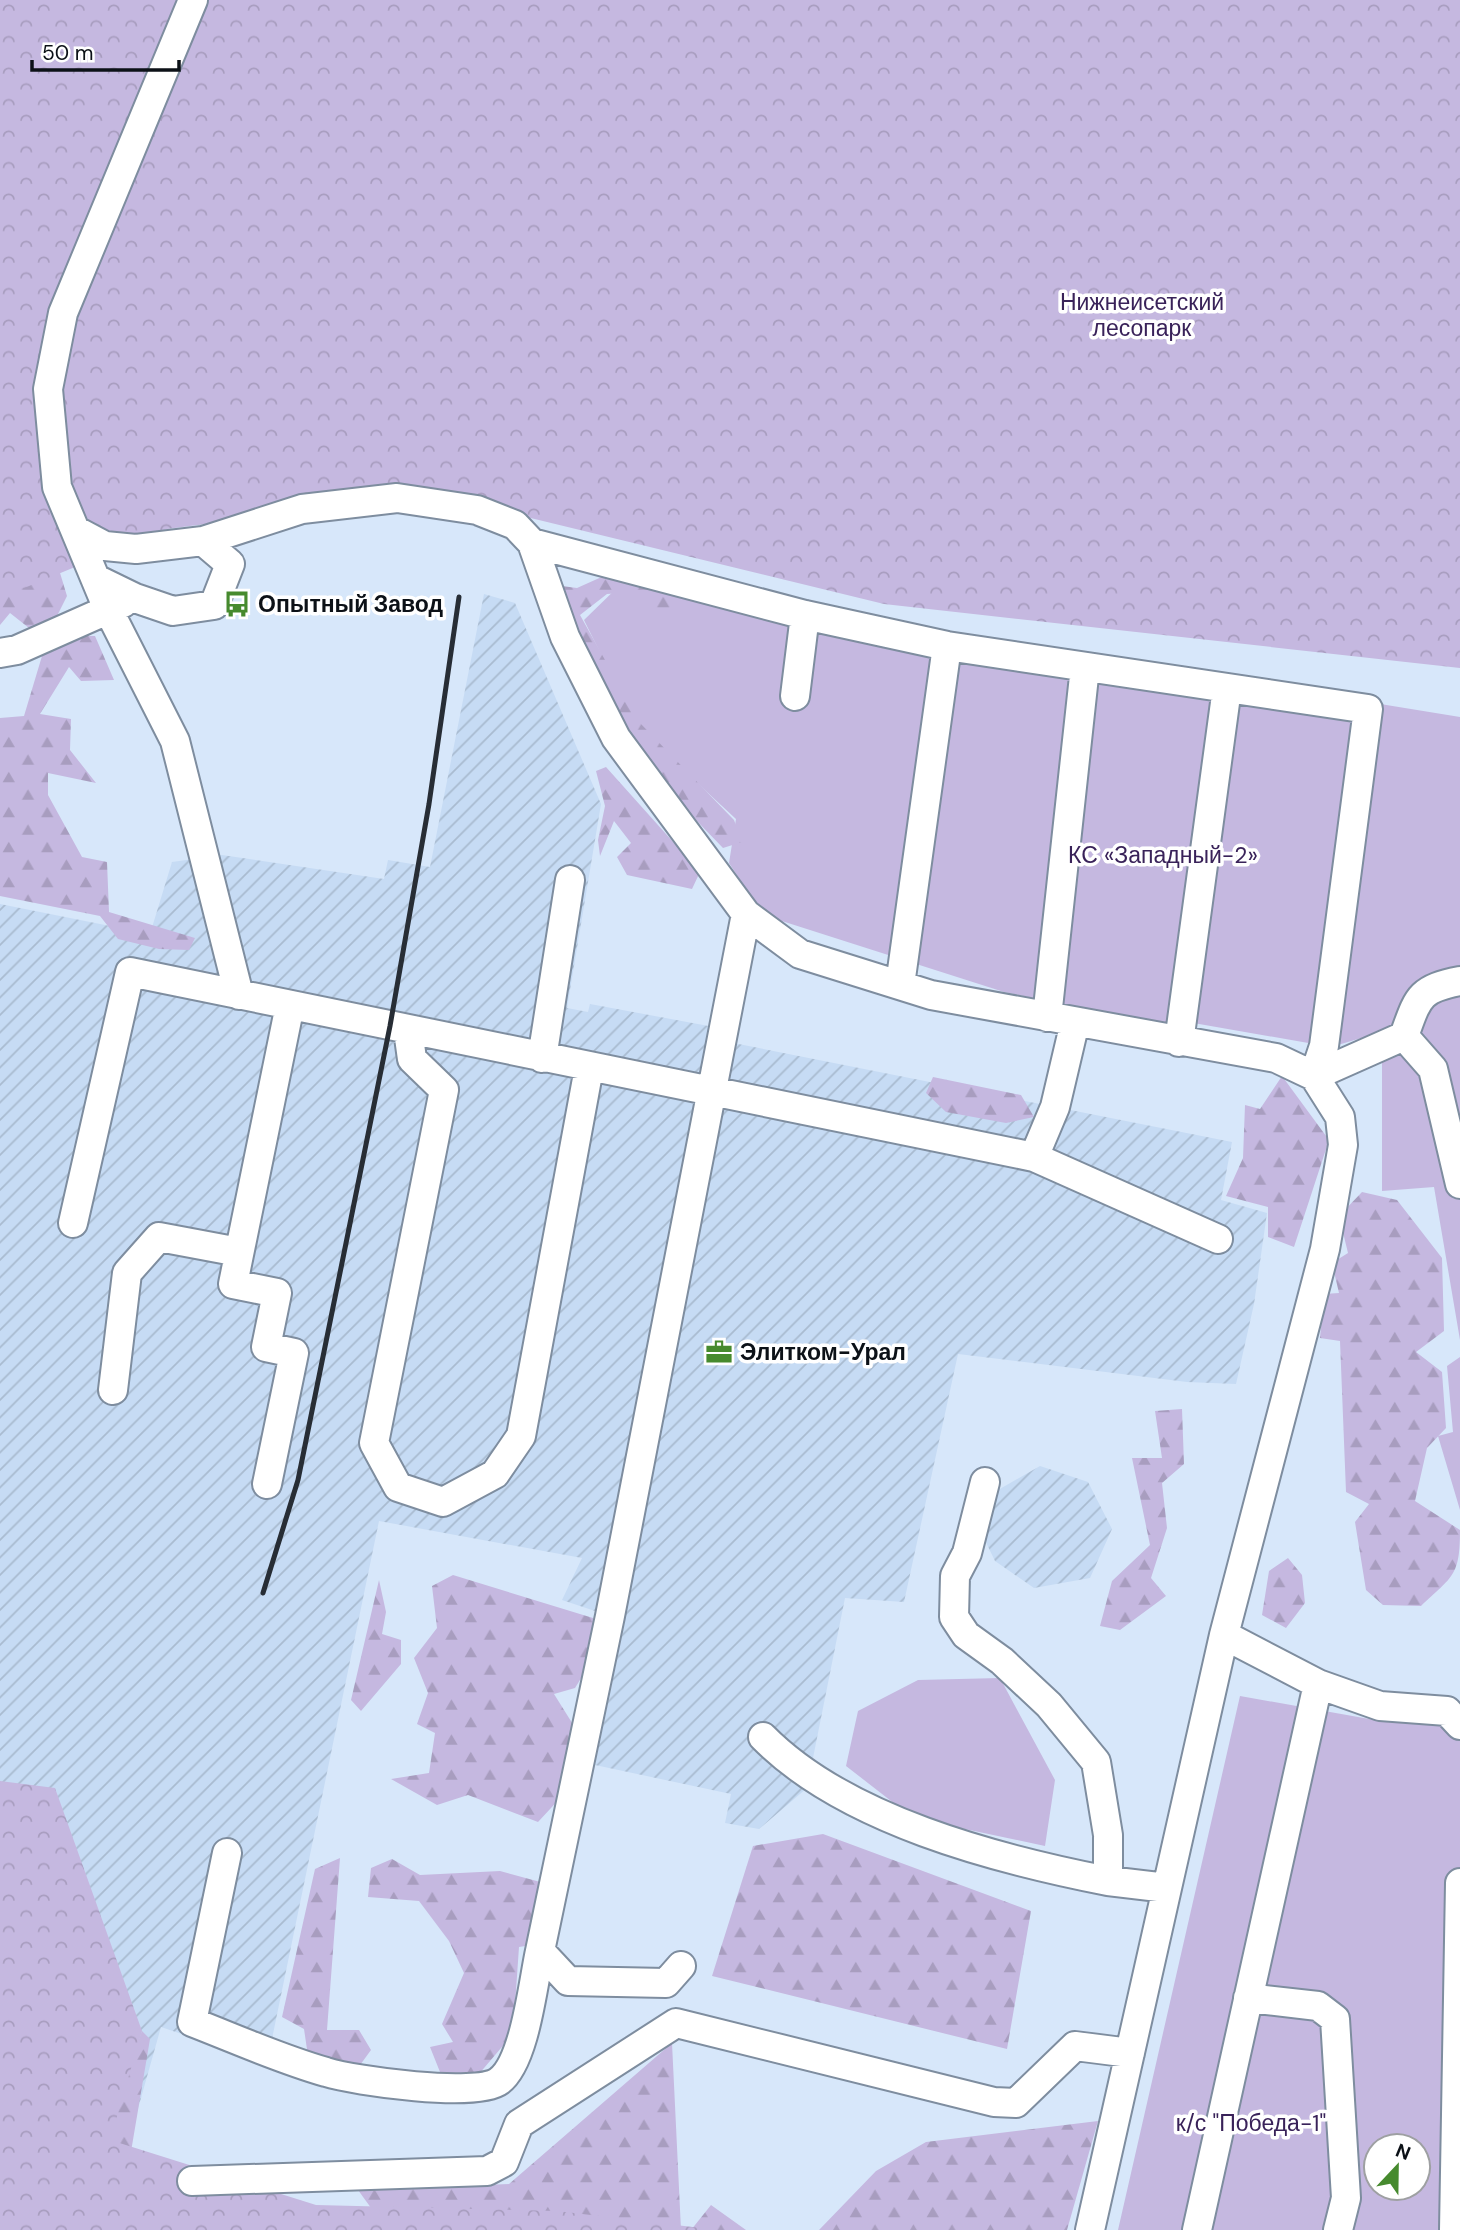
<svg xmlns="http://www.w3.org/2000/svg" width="1460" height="2230" font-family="'DM Sans',sans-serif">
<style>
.industrial{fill:url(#industrial-furrows)}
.green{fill:#c5b8e0;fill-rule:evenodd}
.forest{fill:url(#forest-firs)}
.park{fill:url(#park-crowns)}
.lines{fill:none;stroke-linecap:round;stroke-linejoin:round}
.minor-casing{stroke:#7e8d9f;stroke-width:32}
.minor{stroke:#fff;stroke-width:28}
.rail{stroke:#272d35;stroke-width:5}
.labels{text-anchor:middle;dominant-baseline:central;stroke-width:7;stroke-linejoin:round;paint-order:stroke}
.park-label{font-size:23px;fill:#392259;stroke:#fff}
.poi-label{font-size:23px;font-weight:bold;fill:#0c1117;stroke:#fff;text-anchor:start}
</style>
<defs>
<pattern id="industrial-furrows" width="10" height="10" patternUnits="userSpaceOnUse" patternTransform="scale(1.75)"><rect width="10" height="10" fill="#c6dbf4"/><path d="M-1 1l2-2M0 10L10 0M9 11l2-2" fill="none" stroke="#a9bbd0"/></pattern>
<pattern id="forest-firs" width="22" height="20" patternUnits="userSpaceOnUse" patternTransform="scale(1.75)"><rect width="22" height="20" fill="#c5b8e0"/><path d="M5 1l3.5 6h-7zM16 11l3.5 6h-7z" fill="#a89dbf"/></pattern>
<pattern id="park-crowns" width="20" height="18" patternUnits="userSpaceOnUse" patternTransform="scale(1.75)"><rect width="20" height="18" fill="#c5b8e0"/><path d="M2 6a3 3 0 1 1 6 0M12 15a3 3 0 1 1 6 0" fill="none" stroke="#a89dbf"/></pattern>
</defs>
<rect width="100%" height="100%" fill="#d7e7fa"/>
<path class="industrial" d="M484 594 515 603 601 804 567 1008 588 1012 590 1004 714 1027 713 1039 1232 1142 1221 1200 1267 1213 1254 1304 1236 1384 1187 1382 958 1354 904 1602 845 1598 807 1788 759 1829 725 1823 731 1794 595 1765 625 1621 562 1600 582 1558 379 1521 267 2063 161 2027 108 2215 0 1883V904L150 934 172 862 222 855 384 879 388 860 430 867Z
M1040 1466 1088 1482 1112 1529 1090 1578 1034 1588 995 1561 979 1528 998 1490Z"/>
<path class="green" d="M624 581 1460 717V1340L1434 1187 1382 1191V1056L1395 1028 1331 1047 1182 1021 1156 1023 1004 992 763 915 729 863 736 819 637 727 584 620Z
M1460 1357V1510L1438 1436 1453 1432 1447 1366Z
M1000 1678 1055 1780 1045 1846 913 1818 846 1766 858 1711 918 1680Z
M1240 1696 1386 1722 1460 1727V2230H1118ZM1376 2146H1418V2188H1376Z"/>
<path class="forest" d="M0 374 67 596 56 618 29 628 10 613 0 625Z
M615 571 692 591 687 607 676 618 658 614 636 592 607 594 580 615 640 723 734 820 742 842 723 848 636 758 554 585 577 588Z
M70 636H95L114 680 81 681 69 667 40 714 71 719 70 750 96 783 48 773V795L82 857 107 862 109 912 195 938 189 950 159 949 118 939 100 916 0 896V718L24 716 42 656Z
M606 767 700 872 692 889 627 875 617 857 631 843 614 821 600 856 598 840 605 806 596 771Z
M1282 1076 1329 1140 1294 1247 1268 1237V1207L1226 1196 1243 1158 1245 1105 1260 1109Z
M933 1077 1021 1095 1034 1117 1006 1123 946 1112 926 1093Z
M1362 1192 1397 1200 1442 1258 1444 1331 1416 1352 1442 1372 1446 1428 1427 1448 1415 1501 1460 1530C1460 1576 1453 1576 1421 1606L1383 1605 1366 1590 1355 1522 1369 1504 1346 1492 1340 1341 1320 1338 1324 1294 1339 1293 1332 1263 1348 1253 1339 1216Z
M1182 1409 1184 1464 1162 1483 1167 1528 1151 1578 1166 1596 1120 1630 1100 1626 1112 1581 1150 1545 1132 1458H1162L1155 1411Z
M1288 1558 1302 1575 1305 1603 1286 1628 1262 1615 1269 1571Z
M453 1575 593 1618 596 1654 575 1688 554 1694 574 1726 564 1794 538 1822 468 1795 437 1805 391 1779 429 1773 435 1733 417 1724 428 1693 414 1658 437 1628 432 1586Z
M379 1580 386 1612 382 1634 401 1640V1664L361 1711 351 1700Z
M823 1834 1031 1911 1007 2049 712 1976 753 1846Z
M340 1858 327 2030H359L371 2050 355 2072 308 2056 304 2029 282 2017 315 1869Z
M392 1859 420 1875 500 1871 544 1883 532 1945 519 1947 513 2034 473 2081 442 2077 430 2047 453 2042 442 2024 464 1973 449 1941 419 1901 368 1897 371 1868Z
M142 2031 150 2039 121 2211 53 2039 129 2067Z
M672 2043 681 2230 374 2212 358 2190 509 2184Z
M1098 2121 1067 2230H819L876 2171 926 2142Z
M711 2205 746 2230H691Z"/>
<path class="park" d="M0 0H1460V668L884 604 432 494 167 529 0 598Z
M0 1781 55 1788 142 2031 110 2140 316 2205 557 2211 718 2230H0Z"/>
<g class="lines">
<g class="minor-casing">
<path id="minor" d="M193 0 63 313 48 389 57 487 108 609 175 741 239 995
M75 530 105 546 136 549 203 541 302 509 397 498 477 510 515 525 532 543 565 637 616 738 746 914 800 954 931 995 1276 1058 1314 1076 1340 1117 1343 1145 1325 1249 1224 1635 1090 2230
M532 543 805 615 947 646 1368 709 1324 1046 1314 1076 1404 1036C1418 998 1418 989 1460 981
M96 579 135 598 173 611 214 605 230 564 203 541
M0 653 17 650 123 603
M795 696 805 615
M900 985 947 646
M1047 1017 1085 667
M1075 1022 1055 1107 1034 1157 1218 1239
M408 1030 412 1059 444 1090 374 1443 398 1487 443 1502 495 1474 521 1436 589 1068
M1404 1036 1433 1069 1460 1184
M1179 1042 1227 688
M542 1058 570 880
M73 1223 130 972 1034 1157
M113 1390 127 1273 159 1237 239 1252
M985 1482 967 1553 955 1576 954 1617 966 1635 1002 1661 1049 1705 1096 1762 1108 1835V1881L1167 1888
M267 1484 294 1353 266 1347 277 1293 233 1284 290 1005
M1224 1635 1318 1684 1380 1706 1447 1711 1460 1725
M763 1737C845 1820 996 1859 1108 1881
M227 1853 192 2022C236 2039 280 2059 326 2072 355 2081 477 2098 499 2081 525 2062 533 1983 540 1951
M681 1966 666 1983 568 1981 540 1951 610 1616 746 914
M1248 1998 1318 2006 1335 2019 1346 2198 1338 2230
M192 2181 487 2171 504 2162 519 2124 676 2023 994 2102 1016 2103 1075 2046 1130 2053
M1197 2230 1318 1684
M1454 2230 1460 1883"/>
</g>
<use href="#minor" class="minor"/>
<path class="rail" d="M263 1593 298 1480 390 1026 429 804 459 597"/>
</g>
<defs>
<g id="bus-bare" transform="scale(2.1)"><path d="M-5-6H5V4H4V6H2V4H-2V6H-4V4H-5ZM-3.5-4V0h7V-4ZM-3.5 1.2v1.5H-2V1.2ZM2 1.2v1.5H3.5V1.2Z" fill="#468a2e" stroke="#fff" stroke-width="2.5" paint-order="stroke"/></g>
<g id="office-bare" transform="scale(2.1)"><path d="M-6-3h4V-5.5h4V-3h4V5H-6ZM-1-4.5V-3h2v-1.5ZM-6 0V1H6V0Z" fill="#468a2e" stroke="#fff" stroke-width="2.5" paint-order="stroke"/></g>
</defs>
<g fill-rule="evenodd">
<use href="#bus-bare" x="237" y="604"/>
<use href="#office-bare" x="719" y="1352"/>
</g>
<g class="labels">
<g class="park-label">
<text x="1142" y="302">Нижнеисетский<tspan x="1142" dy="26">лесопарк</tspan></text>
<text x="1163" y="855">КС «Западный-2»</text>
<text x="1251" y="2123">к/с "Победа-1"</text>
</g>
<g class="poi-label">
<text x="258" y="604">Опытный Завод</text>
<text x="740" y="1352">Элитком-Урал</text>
</g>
</g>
<g transform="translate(1397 2167) rotate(22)"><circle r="33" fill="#ffffff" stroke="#9ea0a2" stroke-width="2"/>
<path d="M0-5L12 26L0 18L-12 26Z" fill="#468a2e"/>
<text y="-10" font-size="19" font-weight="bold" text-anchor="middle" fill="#0c1117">N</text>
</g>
<path d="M32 60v10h147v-10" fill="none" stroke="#0c1117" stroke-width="3.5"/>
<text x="42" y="60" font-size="21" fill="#0c1117" stroke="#ffffff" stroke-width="5" paint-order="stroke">50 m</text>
</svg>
